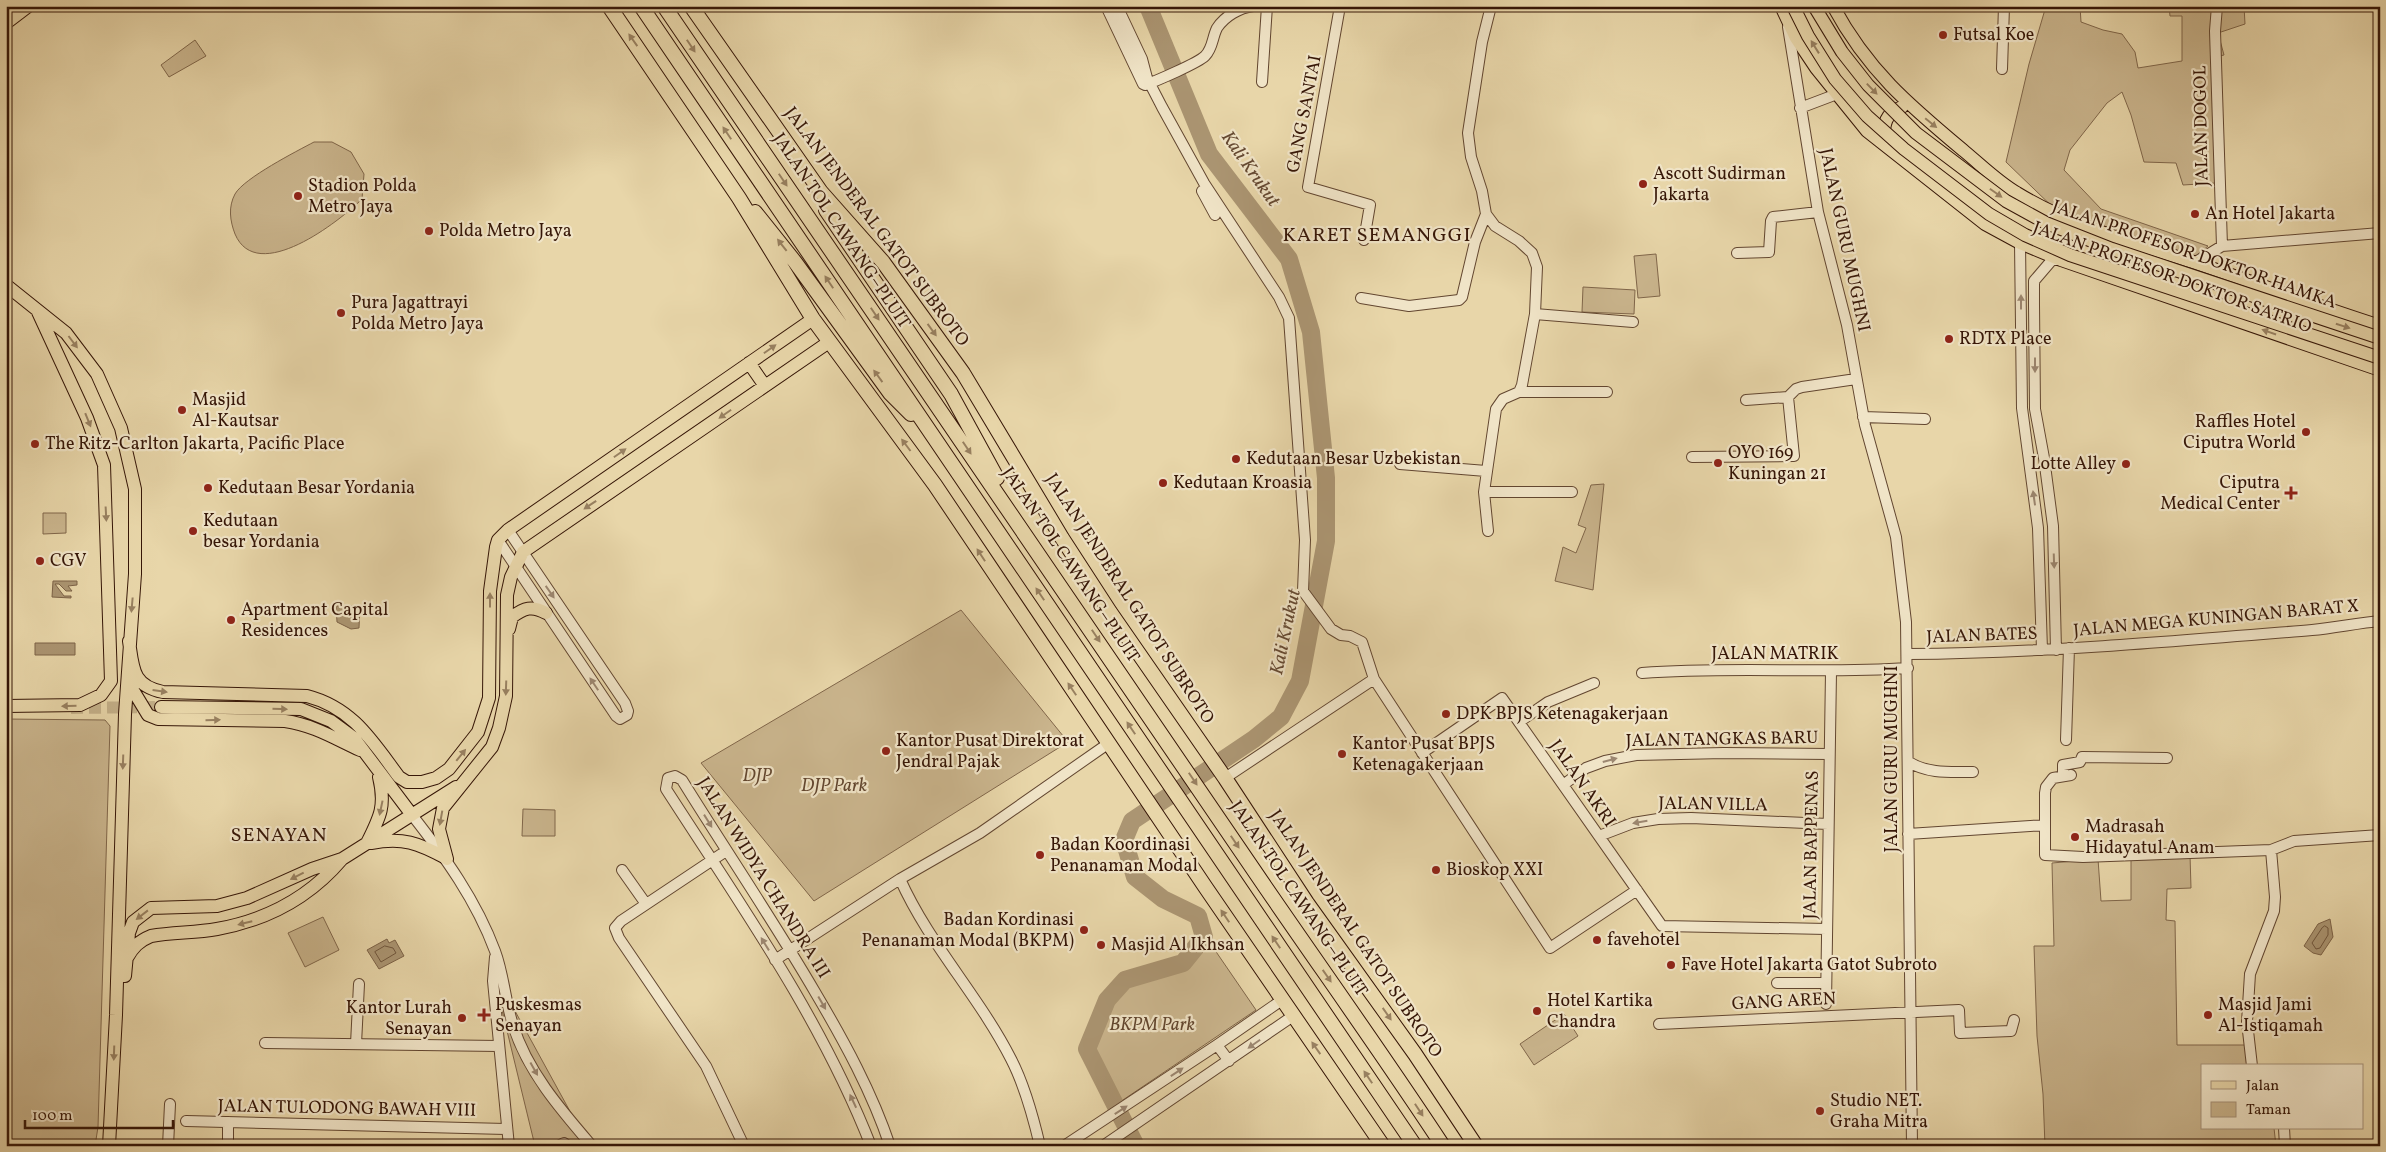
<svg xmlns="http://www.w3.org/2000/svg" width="2386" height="1152" font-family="Vollkorn,serif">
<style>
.green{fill:#cab58d;stroke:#80664a}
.water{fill:#ab9572;stroke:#7c6247}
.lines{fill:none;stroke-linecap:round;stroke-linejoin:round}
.shore{stroke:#70563c;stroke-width:1}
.river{stroke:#ab9572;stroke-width:18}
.major-tunnel{stroke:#c4b089;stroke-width:12;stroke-dasharray:12 6;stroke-linecap:butt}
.minor-casing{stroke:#624630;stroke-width:12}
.major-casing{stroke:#361607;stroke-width:14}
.highway-casing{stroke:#361607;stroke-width:16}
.minor{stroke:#f0e4c7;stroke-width:10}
.major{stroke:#e8d6a9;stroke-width:12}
.highway{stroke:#e8d6a9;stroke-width:14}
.major-bridge-casing{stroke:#361607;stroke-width:14;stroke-linecap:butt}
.major-bridge{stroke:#e8d6a9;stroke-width:12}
.oneway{fill:#988060}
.oneway2{fill:#9c8771}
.poi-dot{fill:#8f2418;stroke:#f0e4c7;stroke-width:2}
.labels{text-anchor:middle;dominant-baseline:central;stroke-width:4.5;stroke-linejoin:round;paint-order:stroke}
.poi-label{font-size:18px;fill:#361607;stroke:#f0e4c7;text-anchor:start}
.street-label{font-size:18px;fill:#361607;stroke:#f0e4c7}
.park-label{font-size:18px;font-style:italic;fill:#62462f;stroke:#f0e4c7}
.water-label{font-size:19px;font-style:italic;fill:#654932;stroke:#f0e4c7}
.quarter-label{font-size:20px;letter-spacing:1px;fill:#361607;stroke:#f0e4c7}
</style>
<rect width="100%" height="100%" fill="#e8d6a9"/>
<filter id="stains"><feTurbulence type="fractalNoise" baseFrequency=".004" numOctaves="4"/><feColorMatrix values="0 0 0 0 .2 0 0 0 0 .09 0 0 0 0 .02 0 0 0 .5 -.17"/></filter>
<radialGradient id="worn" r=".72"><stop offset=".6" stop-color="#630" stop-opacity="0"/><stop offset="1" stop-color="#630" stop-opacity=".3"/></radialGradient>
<path class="green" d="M2046 6H2080L2081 22 2103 30 2122 34 2135 52 2138 68 2182 61V16H2170L2169 6H2244L2245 24 2218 33 2224 55 2215 57V183L2183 185 2176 163 2144 162 2131 115 2122 92 2107 103 2070 150 2064 170 2101 209 2208 246 2194 258 2062 216 2006 162 2029 64Z
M195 40 206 56 169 77 161 65Z
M314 142H332L351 152 364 174 362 199C340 221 257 286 235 234 230 221 228 207 235 194 244 178 297 151 314 142Z
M1656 254 1660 296 1638 298 1634 256Z
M1583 287 1635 290 1634 314 1582 312Z
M1604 484 1593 590 1555 581 1563 547 1576 553 1586 528 1578 525 1591 485Z
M43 513H66V533L43 534Z
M961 610 1068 742 814 901 701 763Z
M6 719 105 720 110 726 98 1127 95 1146H6Z
M523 809 555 810V836H522Z
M2190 855 2191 888 2167 889 2166 920 2175 921 2177 1045H2246L2248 1066H2202V1128H2274L2276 1146H2045L2043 1094 2037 1036 2034 946H2054L2052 863 2098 859 2101 901 2131 900V856Z
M323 917 339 950 305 967 288 933Z
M1208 940 1256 1010 1120 1102 1092 1049 1112 1002 1128 985 1187 968Z
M492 969 589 1146H535Z
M1564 1014 1578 1036 1534 1065 1520 1044Z"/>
<path class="water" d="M53 581H77V585L68 586 72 591H66L59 584H55L64 596H71V598L52 597Z
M336 606H360L359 628 351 629 337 622Z
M35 643H75V655H35Z
M2330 919 2333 937 2321 955 2313 953 2304 946 2318 924Z
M387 939 389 943 395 940 404 956 379 969 367 950Z"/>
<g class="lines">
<path class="shore" d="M2325 926 2328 928V935L2320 948 2316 949 2312 943 2322 928Z
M385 946 393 948 396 953 381 962 375 952Z"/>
<path class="river" d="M1136 1146 1087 1049 1107 1000 1125 980 1183 963 1204 937 1198 916 1163 899 1135 877 1124 840 1132 821 1254 739 1281 717 1300 681 1326 541V478L1311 332 1289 259 1209 154 1148 6"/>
<path class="major-tunnel" d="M71 708 161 707"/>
<g class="minor-casing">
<path id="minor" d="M1106 6 1143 84
M1117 6 1142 59 1147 78 1162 107 1204 183 1279 297 1289 318 1305 540 1303 591 1331 629 1341 635 1350 636 1362 642 1374 679 1550 948 1637 890
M1340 6 1308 187 1370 205 1364 240
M1491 6 1482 42 1468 133 1471 157 1482 191 1486 214 1495 226 1519 241 1532 253 1537 267 1535 314 1522 385 1519 392 1503 399 1496 409 1484 492H1572
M2217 6 2215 31 2222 246
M1788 27 1818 212 1847 325 1865 425 1896 537 1906 622 1912 1146
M2002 69 2004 6
M1262 82 1267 6
M1145 85C1156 81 1198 63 1205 56 1213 48 1212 38 1217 28 1225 16 1239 8 1253 6
M1800 108 1837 94
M1202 191 1215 215
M2020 243 2022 408 2038 528 2042 650
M1737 253 1769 252 1771 221 1773 217 1818 212
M2194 263 2222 246 2380 233
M1361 298 1409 306 1459 300 1462 297 1475 242 1486 214
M1535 314 1633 322
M1519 392H1607
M1746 400 1788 397 1796 389 1802 387 1856 379
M1863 417 1925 419
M1692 457 1794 456 1788 397
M1400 464 1486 471
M1484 492 1488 531
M498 540 616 716 620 719 627 715 628 711 625 703 508 530
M2056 650 2053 526 2044 458 2035 409 2034 305V281L2052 260H2061
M1908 654C2043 653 2178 641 2312 630 2335 628 2357 623 2380 621
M1642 673C1731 666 1820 674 1908 668
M1519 722 1548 702 1594 683
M2066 740 2069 648
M1422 753 1502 698 1662 926 1827 929
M1909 762C1928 774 1950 772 1973 772
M2063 776V765L2080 762 2082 757 2167 758
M1225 778 1374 679
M1563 785 1586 768 1605 761 1636 755 1724 753 1829 754
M412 815C445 857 476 900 495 951 504 975 505 1001 513 1025 527 1071 561 1110 592 1146
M2045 825V793L2046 787 2053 778 2071 775
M1908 834 2045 825V855L2083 857 2271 850 2294 841 2380 835
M1599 836 1633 823 1658 819 1691 818 1828 824
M726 851 621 921 615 928 619 938 706 1066 744 1146
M622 870 646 904
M900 879C929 944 979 996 1011 1059 1025 1086 1033 1116 1040 1146
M495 957 493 981 509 1146
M775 960 900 879 980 833 1109 743
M1777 983H1826
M1826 1004 1831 672
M1659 1024 1959 1010 1960 1033 2011 1031 2014 1020
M265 1043 499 1046
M356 1044 359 984
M1217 1045 1229 1061
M2252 1066 2247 1022 2250 974 2274 911 2275 897 2271 850
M186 1121 506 1129
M228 1122V1146
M2284 1128 2285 1146
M168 1146 170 1104
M558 1146 564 1143 568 1146
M871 1146C821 1018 740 904 666 789L668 778 675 776 682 780C726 851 773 920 815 992 844 1041 872 1092 890 1146
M1064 1146 1217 1045 1282 1000
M1103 1146 1293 1016"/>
</g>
<g class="major-casing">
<path id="major" d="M1781 6 1796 38 1816 68 1867 131 1985 224 2020 243 2061 260 2380 370
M1833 6C1868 71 1909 105 1964 151 1981 165 1998 182 2017 193 2071 226 2134 243 2193 262 2256 283 2317 306 2380 326
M6 10 11 6
M1883 140C1884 124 1885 113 1902 107
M6 285 66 333 97 374 121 428 135 489V574L125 714 116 1015 109 1146
M749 363 765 386
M509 629 512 617C524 608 532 605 546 613
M129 641C133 668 132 686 163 692L307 696C353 708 372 741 399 777L407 782H422L436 778 449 769 478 732 489 698 490 591 496 547 498 540 508 530 813 319
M128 682 148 715 158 719 285 721C313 725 334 738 360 750
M6 706 80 705 101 695 111 681 104 465 87 418 38 312
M161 707 301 709 331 721 354 738 412 815
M367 843C380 817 386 806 379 777
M371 843C403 837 418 843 446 858
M447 859 439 829 443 808 492 747 499 728 506 696 507 595 511 577 523 552 829 342
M127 958C133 947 139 941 151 936 173 932 195 933 217 929 267 920 309 898 342 859
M125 976 129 933 133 922 151 908 217 906 247 898 312 869 342 859 456 787"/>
</g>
<g class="highway-casing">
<path id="highway" d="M609 6 739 198 813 319 935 485 1206 888 1383 1146
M641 6 1415 1146
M664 6C865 300 1066 594 1266 888 1325 974 1386 1059 1443 1146
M691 6 821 192 883 262 963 373 1062 538 1110 612 1225 778 1307 903 1415 1054 1476 1146
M6 22 27 6
M826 210 951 394 997 478
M755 212 795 262 890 393 911 414"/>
</g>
<use href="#minor" class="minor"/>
<use href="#major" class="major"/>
<use href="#highway" class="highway"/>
<g class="major-bridge-casing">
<path id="major-bridge" d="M1793 6 1808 36 1835 79 1867 116 1904 149 1989 214 2025 235 2070 255 2380 358
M1814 6 1842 52 1868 85 1916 133 2006 201 2046 223 2112 249 2380 338"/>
</g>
<use href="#major-bridge" class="major-bridge"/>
</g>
<defs><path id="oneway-solid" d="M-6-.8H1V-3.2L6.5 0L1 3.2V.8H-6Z" transform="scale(1.25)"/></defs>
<g class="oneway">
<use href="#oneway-solid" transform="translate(633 40) rotate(-125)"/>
<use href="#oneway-solid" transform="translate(691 46) rotate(56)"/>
<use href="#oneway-solid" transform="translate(1815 47) rotate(-122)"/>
<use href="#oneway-solid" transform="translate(1872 89) rotate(46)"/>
<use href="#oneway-solid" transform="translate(1931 123) rotate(39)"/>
<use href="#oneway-solid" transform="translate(727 133) rotate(-124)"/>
<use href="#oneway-solid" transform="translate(783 180) rotate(56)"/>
<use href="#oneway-solid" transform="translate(1996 193) rotate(35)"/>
<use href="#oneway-solid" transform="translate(782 245) rotate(-128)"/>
<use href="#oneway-solid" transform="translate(829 282) rotate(-124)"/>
<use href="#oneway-solid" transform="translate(875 314) rotate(56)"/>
<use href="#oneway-solid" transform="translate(2343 326) rotate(18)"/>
<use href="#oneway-solid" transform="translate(932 330) rotate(54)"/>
<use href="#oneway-solid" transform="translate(2269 332) rotate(-161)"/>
<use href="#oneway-solid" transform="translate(73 342) rotate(53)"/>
<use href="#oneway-solid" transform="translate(770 349) rotate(-35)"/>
<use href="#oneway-solid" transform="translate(878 376) rotate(-126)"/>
<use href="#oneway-solid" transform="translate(725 414) rotate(145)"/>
<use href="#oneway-solid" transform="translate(88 420) rotate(68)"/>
<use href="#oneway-solid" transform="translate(906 445) rotate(-127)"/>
<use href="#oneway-solid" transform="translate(967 448) rotate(56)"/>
<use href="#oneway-solid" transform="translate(620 453) rotate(-35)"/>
<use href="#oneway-solid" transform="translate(590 505) rotate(146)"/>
<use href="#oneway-solid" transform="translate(106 514) rotate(87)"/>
<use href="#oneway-solid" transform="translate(981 555) rotate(-123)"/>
<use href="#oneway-solid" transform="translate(1040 594) rotate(-124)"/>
<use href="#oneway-solid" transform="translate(490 600) rotate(-90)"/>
<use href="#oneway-solid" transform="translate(132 605) rotate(95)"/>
<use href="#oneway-solid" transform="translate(1096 636) rotate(56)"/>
<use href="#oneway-solid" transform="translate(506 688) rotate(92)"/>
<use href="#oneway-solid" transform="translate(1072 689) rotate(-124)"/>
<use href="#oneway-solid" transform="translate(160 691) rotate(8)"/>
<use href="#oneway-solid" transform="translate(69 706) rotate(178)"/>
<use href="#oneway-solid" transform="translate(280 709) rotate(1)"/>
<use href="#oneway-solid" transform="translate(213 720) rotate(-1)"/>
<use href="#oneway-solid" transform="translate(1131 728) rotate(-124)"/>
<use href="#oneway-solid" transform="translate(461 755) rotate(-51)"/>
<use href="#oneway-solid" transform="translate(123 762) rotate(92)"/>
<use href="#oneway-solid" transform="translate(1193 779) rotate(56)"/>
<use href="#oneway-solid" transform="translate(381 808) rotate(102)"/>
<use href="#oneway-solid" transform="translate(441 818) rotate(100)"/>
<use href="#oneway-solid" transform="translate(1235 842) rotate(56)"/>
<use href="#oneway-solid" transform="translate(297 876) rotate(153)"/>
<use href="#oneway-solid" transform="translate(142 915) rotate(142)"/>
<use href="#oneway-solid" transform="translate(1225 916) rotate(-124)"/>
<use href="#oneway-solid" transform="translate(245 923) rotate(166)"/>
<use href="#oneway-solid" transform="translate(1276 942) rotate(-124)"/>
<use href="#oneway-solid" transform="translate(1327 976) rotate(55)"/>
<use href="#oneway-solid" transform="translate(1387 1014) rotate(55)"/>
<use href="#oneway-solid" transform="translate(1316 1048) rotate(-125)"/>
<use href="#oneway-solid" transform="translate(114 1053) rotate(92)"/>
<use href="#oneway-solid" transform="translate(1368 1077) rotate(-124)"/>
<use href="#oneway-solid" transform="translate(1419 1110) rotate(57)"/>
</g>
<g class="oneway2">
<use href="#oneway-solid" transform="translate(2021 302) rotate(-90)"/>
<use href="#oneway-solid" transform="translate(2035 365) rotate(90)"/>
<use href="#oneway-solid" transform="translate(2034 498) rotate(-98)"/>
<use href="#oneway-solid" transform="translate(2054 561) rotate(88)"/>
<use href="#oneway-solid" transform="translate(550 592) rotate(55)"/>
<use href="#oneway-solid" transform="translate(594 684) rotate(-124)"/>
<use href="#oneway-solid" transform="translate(1610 760) rotate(-15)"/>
<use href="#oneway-solid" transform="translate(708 821) rotate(58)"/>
<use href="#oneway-solid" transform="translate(1640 822) rotate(170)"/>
<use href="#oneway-solid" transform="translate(765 944) rotate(-122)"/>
<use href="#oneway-solid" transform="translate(822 1003) rotate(60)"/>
<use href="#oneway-solid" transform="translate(1254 1044) rotate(145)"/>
<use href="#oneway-solid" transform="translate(534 1069) rotate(61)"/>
<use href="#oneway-solid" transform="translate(1177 1072) rotate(-34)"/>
<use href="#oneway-solid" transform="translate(853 1101) rotate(-115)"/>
<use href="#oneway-solid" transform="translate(1121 1110) rotate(-33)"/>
</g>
<g class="poi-dot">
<circle cx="1943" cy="35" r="5"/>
<circle cx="1643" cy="184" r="5"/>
<circle cx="298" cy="196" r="5"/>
<circle cx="2195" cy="214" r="5"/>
<circle cx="429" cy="231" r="5"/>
<circle cx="341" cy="313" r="5"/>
<circle cx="1949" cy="339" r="5"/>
<circle cx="182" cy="410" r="5"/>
<circle cx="2306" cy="432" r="5"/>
<circle cx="35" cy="444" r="5"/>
<circle cx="1236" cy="459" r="5"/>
<circle cx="1718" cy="463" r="5"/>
<circle cx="2126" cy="464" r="5"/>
<circle cx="1163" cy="483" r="5"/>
<circle cx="208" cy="488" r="5"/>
<path d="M2288.5 485.5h5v5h5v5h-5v5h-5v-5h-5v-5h5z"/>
<circle cx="193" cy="531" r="5"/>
<circle cx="40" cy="561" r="5"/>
<circle cx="231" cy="620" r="5"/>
<circle cx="1446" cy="714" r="5"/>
<circle cx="886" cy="751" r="5"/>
<circle cx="1342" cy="754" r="5"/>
<circle cx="2075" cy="837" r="5"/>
<circle cx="1040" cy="855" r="5"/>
<circle cx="1436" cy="870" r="5"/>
<circle cx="1084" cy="930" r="5"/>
<circle cx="1597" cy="940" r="5"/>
<circle cx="1101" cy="945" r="5"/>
<circle cx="1671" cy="965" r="5"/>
<circle cx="1537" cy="1011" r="5"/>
<path d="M481.5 1007.5h5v5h5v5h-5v5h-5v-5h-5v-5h5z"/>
<circle cx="2208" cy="1015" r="5"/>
<circle cx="462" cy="1018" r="5"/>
<circle cx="1820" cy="1111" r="5"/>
</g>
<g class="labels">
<g class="poi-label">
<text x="1953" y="35">Futsal Koe</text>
<text x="1653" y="174">Ascott Sudirman<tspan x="1653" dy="21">Jakarta</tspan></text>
<text x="308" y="186">Stadion Polda<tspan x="308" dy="21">Metro Jaya</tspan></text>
<text x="2205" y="214">An Hotel Jakarta</text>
<text x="439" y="231">Polda Metro Jaya</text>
<text x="351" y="303">Pura Jagattrayi<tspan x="351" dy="21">Polda Metro Jaya</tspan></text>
<text x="1959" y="339">RDTX Place</text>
<text x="192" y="400">Masjid<tspan x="192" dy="21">Al-Kautsar</tspan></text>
<text x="2296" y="422" text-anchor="end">Raffles Hotel<tspan x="2296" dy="21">Ciputra World</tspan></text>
<text x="45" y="444">The Ritz-Carlton Jakarta, Pacific Place</text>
<text x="1728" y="453">OYO 169<tspan x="1728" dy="21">Kuningan 21</tspan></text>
<text x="1246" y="459">Kedutaan Besar Uzbekistan</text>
<text x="2116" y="464" text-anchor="end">Lotte Alley</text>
<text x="1173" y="483">Kedutaan Kroasia</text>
<text x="2280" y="483" text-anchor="end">Ciputra<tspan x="2280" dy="21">Medical Center</tspan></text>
<text x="218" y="488">Kedutaan Besar Yordania</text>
<text x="203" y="521">Kedutaan<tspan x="203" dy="21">besar Yordania</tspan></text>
<text x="50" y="561">CGV</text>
<text x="241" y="610">Apartment Capital<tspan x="241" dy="21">Residences</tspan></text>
<text x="1456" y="714">DPK BPJS Ketenagakerjaan</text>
<text x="896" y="741">Kantor Pusat Direktorat<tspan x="896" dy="21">Jendral Pajak</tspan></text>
<text x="1352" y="744">Kantor Pusat BPJS<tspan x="1352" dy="21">Ketenagakerjaan</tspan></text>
<text x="2085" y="827">Madrasah<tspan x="2085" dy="21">Hidayatul Anam</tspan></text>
<text x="1050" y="845">Badan Koordinasi<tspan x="1050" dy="21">Penanaman Modal</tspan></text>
<text x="1446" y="870">Bioskop XXI</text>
<text x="1074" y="920" text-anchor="end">Badan Kordinasi<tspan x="1074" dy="21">Penanaman Modal (BKPM)</tspan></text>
<text x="1607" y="940">favehotel</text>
<text x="1111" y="945">Masjid Al Ikhsan</text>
<text x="1681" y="965">Fave Hotel Jakarta Gatot Subroto</text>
<text x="1547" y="1001">Hotel Kartika<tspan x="1547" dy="21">Chandra</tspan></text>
<text x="495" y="1005">Puskesmas<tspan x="495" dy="21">Senayan</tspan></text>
<text x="2218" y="1005">Masjid Jami<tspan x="2218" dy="21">Al-Istiqamah</tspan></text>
<text x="452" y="1008" text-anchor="end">Kantor Lurah<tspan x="452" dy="21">Senayan</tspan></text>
<text x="1830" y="1101">Studio NET.<tspan x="1830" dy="21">Graha Mitra</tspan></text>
</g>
<g class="street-label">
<text transform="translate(1305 114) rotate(-79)">GANG SANTAI</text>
<text transform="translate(2202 126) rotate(-91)">JALAN DOGOL</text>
<text transform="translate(876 227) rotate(53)">JALAN JENDERAL GATOT SUBROTO</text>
<text transform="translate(841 231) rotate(56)">JALAN TOL CAWANG–PLUIT</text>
<text transform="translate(1844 240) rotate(78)">JALAN GURU MUGHNI</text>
<text transform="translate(2194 255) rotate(19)">JALAN PROFESOR DOKTOR HAMKA</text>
<text transform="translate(2172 278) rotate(20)">JALAN PROFESOR DOKTOR SATRIO</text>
<text transform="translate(1070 565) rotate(56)">JALAN TOL CAWANG–PLUIT</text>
<text transform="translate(1129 599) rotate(57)">JALAN JENDERAL GATOT SUBROTO</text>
<text transform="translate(2216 619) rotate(-5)">JALAN MEGA KUNINGAN BARAT X</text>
<text transform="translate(1982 636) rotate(-2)">JALAN BATES</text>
<text x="1775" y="654">JALAN MATRIK</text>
<text transform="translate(1722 740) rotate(-1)">JALAN TANGKAS BARU</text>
<text transform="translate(1892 759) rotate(-90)">JALAN GURU MUGHNI</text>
<text transform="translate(1582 784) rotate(55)">JALAN AKRI</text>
<text transform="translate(1713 805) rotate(1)">JALAN VILLA</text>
<text transform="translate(1812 845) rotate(-89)">JALAN BAPPENAS</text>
<text transform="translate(763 878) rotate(58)">JALAN WIDYA CHANDRA III</text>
<text transform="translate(1298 899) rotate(56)">JALAN TOL CAWANG–PLUIT</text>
<text transform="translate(1355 934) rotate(56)">JALAN JENDERAL GATOT SUBROTO</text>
<text transform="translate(1784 1002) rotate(-3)">GANG AREN</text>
<text transform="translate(347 1109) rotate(1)">JALAN TULODONG BAWAH VIII</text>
</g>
<g class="park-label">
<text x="757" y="776">DJP</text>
<text x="834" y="786">DJP Park</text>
<text x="1152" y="1025">BKPM Park</text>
</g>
<g class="water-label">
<text transform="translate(1250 169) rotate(55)">Kali Krukut</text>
<text transform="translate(1286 632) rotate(-78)">Kali Krukut</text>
</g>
<g class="quarter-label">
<text x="1377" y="236">KARET SEMANGGI</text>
<text x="279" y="836">SENAYAN</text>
</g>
</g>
<rect width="2386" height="1152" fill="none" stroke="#e8d6a9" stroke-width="25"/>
<rect x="8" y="8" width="2371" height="1137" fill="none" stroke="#361607" stroke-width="2.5"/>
<rect x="12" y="12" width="2361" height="1127" fill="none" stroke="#361607"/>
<rect x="2201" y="1064" width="162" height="65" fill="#f0e4c7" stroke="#a6927a"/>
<rect x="2211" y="1081" width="25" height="8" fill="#e8d6a9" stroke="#a6927a"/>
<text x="2246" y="1090" font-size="15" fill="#361607">Jalan</text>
<rect x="2211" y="1102" width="25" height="15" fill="#cab58d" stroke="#a6927a"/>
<text x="2246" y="1114" font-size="15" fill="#361607">Taman</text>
<path d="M25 1120v8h148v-8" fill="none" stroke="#361607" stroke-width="2.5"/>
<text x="32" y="1120" font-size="15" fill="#361607" stroke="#f0e4c7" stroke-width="4" paint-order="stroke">100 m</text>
<rect width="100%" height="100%" filter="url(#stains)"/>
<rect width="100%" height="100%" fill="url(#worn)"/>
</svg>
